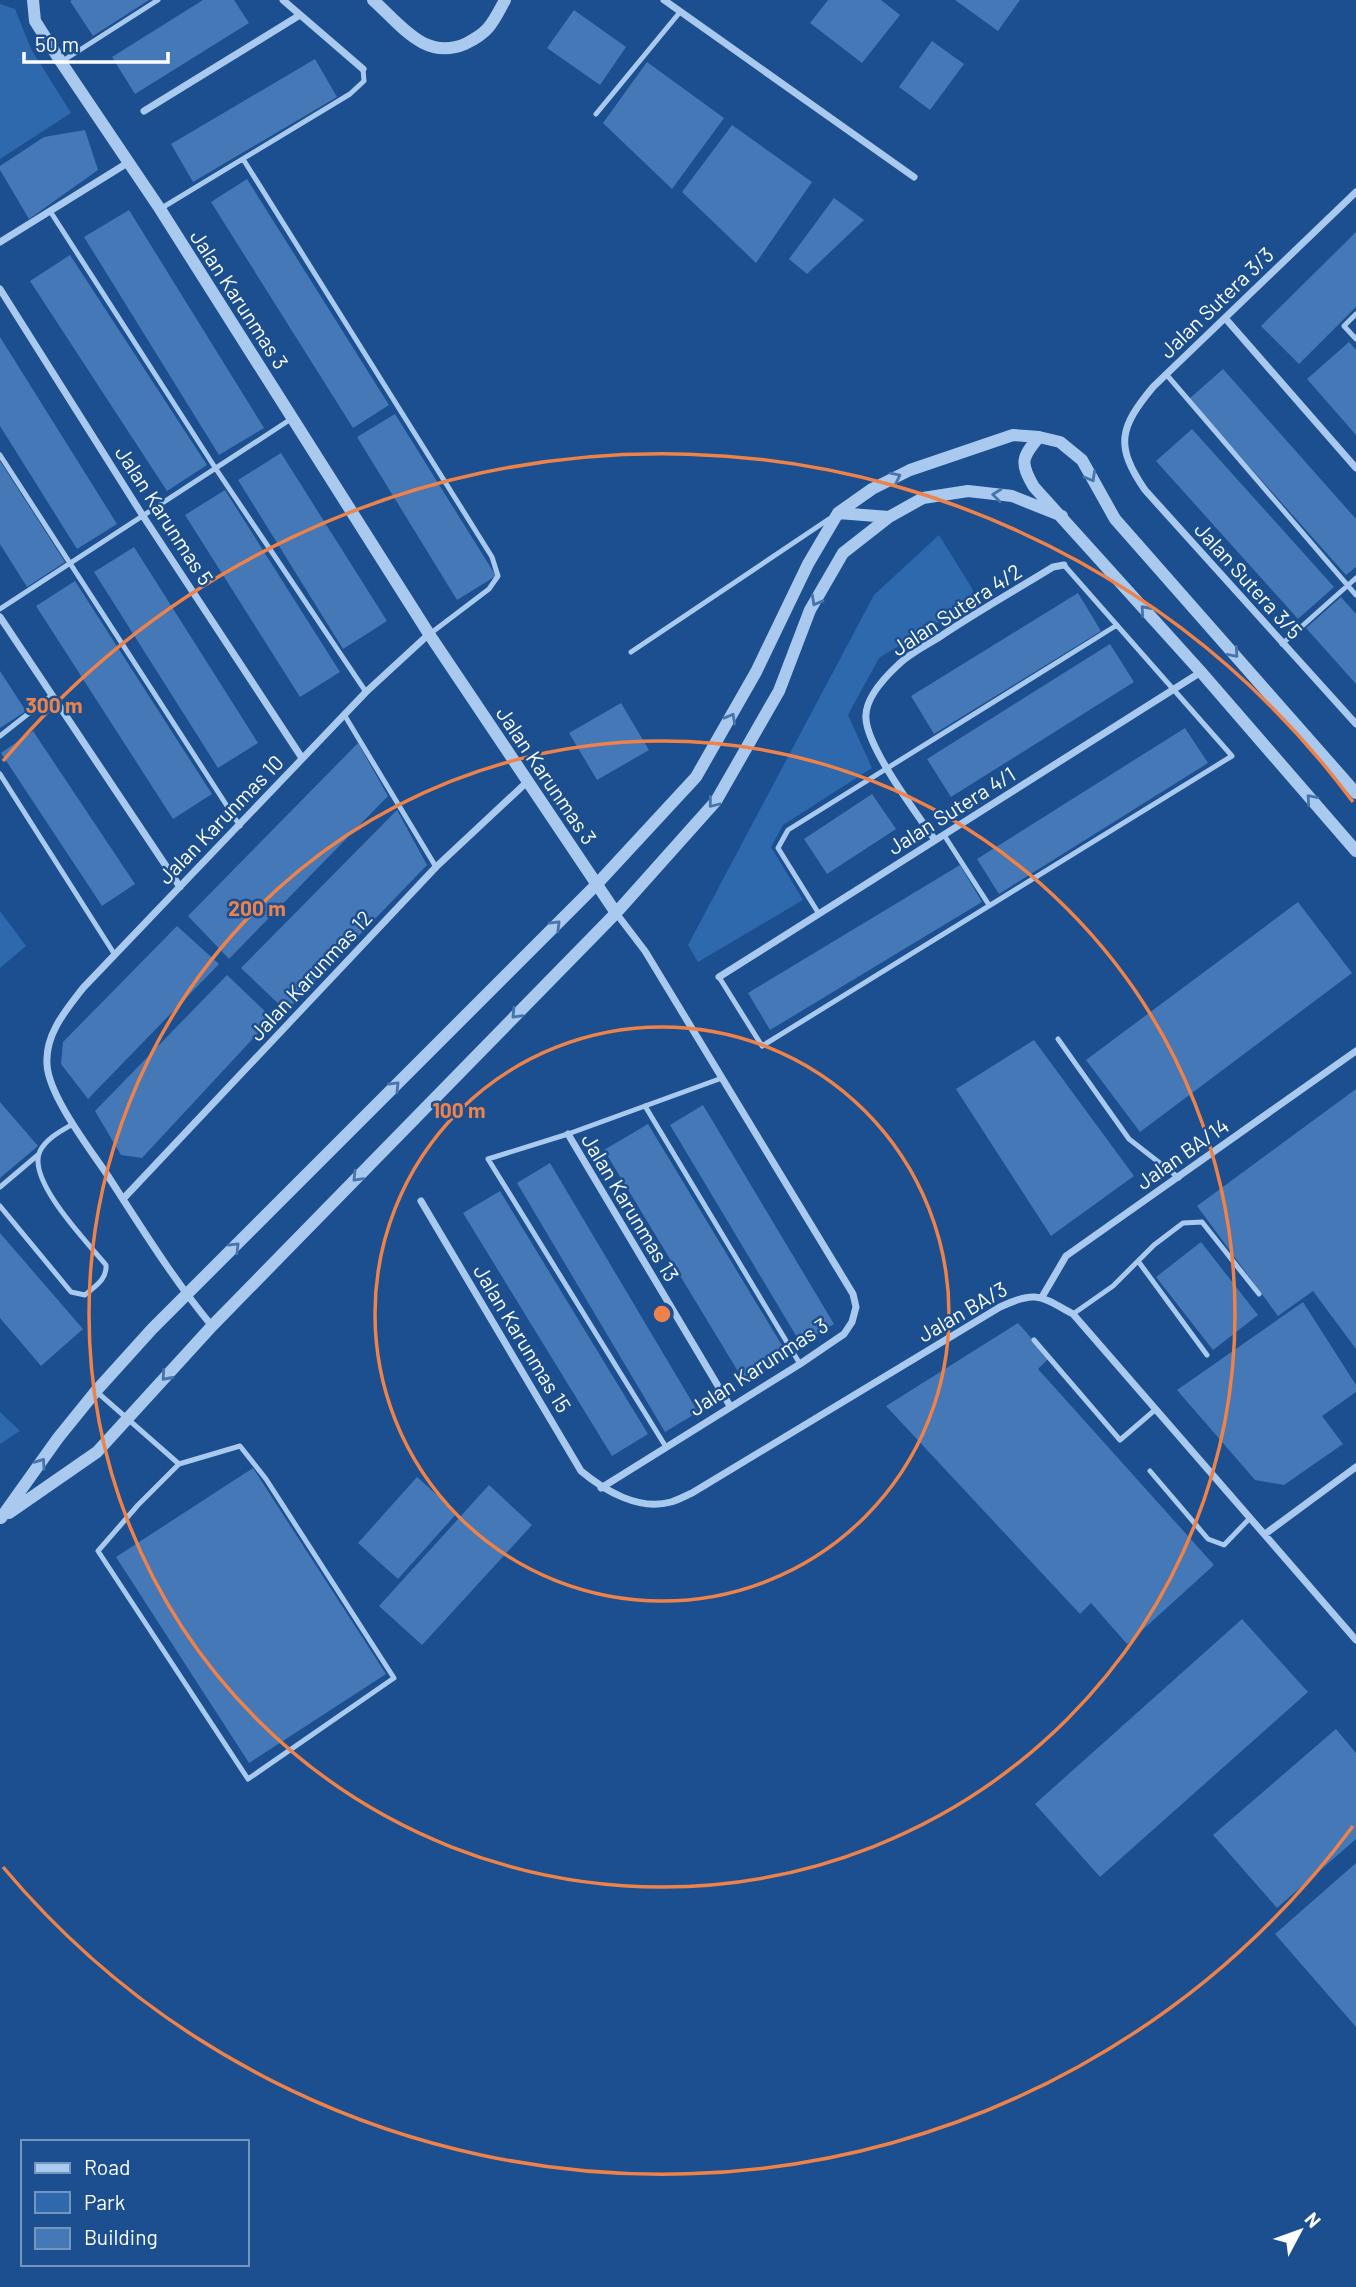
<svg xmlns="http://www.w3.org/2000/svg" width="1356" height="2287" font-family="Barlow,sans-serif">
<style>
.green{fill:#2e69ad}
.building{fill:#4478b7}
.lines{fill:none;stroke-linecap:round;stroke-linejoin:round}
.service{stroke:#a9c9ee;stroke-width:5}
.minor{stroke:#a9c9ee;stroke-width:7}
.tertiary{stroke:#a9c9ee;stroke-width:12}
.oneway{stroke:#4674ac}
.ring{fill:none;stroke:#ee8249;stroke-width:3.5}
.labels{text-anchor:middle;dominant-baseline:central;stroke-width:5;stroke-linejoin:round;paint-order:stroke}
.street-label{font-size:21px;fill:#fff;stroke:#1b4f8f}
.centre{fill:#ee8249;stroke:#1b4f8f;stroke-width:3.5}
.ring-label{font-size:21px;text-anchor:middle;font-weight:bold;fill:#ee8249;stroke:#1b4f8f;stroke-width:5;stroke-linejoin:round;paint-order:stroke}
</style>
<rect width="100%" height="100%" fill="#1b4f8f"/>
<path class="green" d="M0 4 15 9 31 49 71 113 0 159Z
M939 535 973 590 970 603 879 658 848 715 872 768 783 825 771 847 803 900 698 962 688 945 874 595Z
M0 911 26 946 0 968Z
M0 1412 20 1431 0 1444Z"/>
<path class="building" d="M72 0H149L93 36 70 1Z
M203 0H234L249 23 135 94 112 57Z
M828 0H881L900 15 862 63 810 23Z
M955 0H1020L998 31Z
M574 10 626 47 600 85 547 48Z
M932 41 964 64 930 110 899 87Z
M315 59 337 97 193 182 171 144Z
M647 62 724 118 672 189 603 123Z
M732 125 812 182 756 263 682 192Z
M85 130 98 170 29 219 0 170V166L44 137Z
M247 179 389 405 353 428 211 202Z
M834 198 864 220 807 274 789 259Z
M129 210 264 428 219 455 84 237Z
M1356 232V307L1299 364 1261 326Z
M70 255 207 465 167 491 30 281Z
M0 337 117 524 77 549 0 426Z
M1349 342 1356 350V435L1307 379Z
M1223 369 1356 519V567L1346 575 1189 399Z
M395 414 496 576 457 600 357 437Z
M1192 429 1334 587 1298 619 1156 461Z
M281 453 387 621 343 649 238 480Z
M0 461 65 562 27 587 0 544Z
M225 490 340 672 300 697 185 515Z
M134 547 258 743 218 768 94 572Z
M75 581 212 794 173 819 36 606Z
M1078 593 1101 631 934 734 911 696Z
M1341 597 1356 614V684L1306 628Z
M1110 644 1134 682 951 797 927 759Z
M0 671 26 711 0 728Z
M621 703 649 750 597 780 569 733Z
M1185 728 1208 763 999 894 977 859Z
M33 731 135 884 102 906 1 753Z
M358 743 388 796 229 959 188 916Z
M872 794 896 829 827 874 804 839Z
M397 810 427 865 286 1011 241 968Z
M960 865 982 902 770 1030 748 993Z
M1298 902 1352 973 1140 1132 1086 1060Z
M177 926 219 964 88 1099 61 1064 63 1042Z
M227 975 272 1018 142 1158 121 1155 95 1111Z
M1034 1040 1134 1176 1051 1236 956 1089Z
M1356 1089V1349L1313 1291 1278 1316 1197 1206Z
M0 1102 38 1146 0 1178Z
M703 1105 834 1324 801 1344 670 1125Z
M648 1124 786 1352 742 1378 604 1150Z
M550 1163 698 1412 665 1432 517 1183Z
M500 1191 648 1434 612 1456 463 1213Z
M0 1233 83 1329 41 1366 0 1318Z
M1201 1242 1258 1315 1213 1350 1156 1277Z
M1303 1302 1356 1385V1392L1322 1416 1343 1444 1284 1485 1255 1480 1177 1390Z
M1018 1323 1049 1358 1038 1369 1214 1565 1127 1644 1091 1603 1080 1614 886 1406Z
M253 1468 386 1674 249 1763 116 1557Z
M417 1477 457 1513 398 1579 358 1543Z
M489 1485 532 1525 422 1645 379 1606Z
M1242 1619 1308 1692 1100 1877 1035 1804Z
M1336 1729 1356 1753V1839L1277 1908 1213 1835Z
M1356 1863V2027L1275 1934Z"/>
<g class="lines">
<path class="service" d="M61 62 158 0
M596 114 680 12
M243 159 492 557 498 576 489 589 431 633
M160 209 350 94 364 81 363 69
M50 211 216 469 366 692
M1356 314 1344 326 1356 339
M1166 374 1356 595
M0 455 240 826
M0 609 291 419
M1282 644 1356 578
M631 652 829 519
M345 716 436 867
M0 736 52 695
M0 774 115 955
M944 835 989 905
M819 914 778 848 788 830 1117 625
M719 977 762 1046 1232 756 1064 565
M1058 1039 1129 1139 1179 1178
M645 1106 800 1364
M0 1187 39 1154
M0 1206 71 1292 85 1295C95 1286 107 1280 106 1265 88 1243 26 1180 40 1151 47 1138 61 1131 73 1124
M1138 1261 1207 1355
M1073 1314 1113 1286 1154 1245 1183 1223 1202 1222 1259 1294
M1034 1340 1120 1440 1156 1409
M97 1392 179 1464
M240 1446 266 1479 394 1678 248 1779 98 1551 138 1505 179 1464Z
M666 1447 488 1159 568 1134 722 1078
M1150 1471 1208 1539 1224 1545 1250 1518"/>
<path class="minor" d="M283 0 363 69
M664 0 914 177
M144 111 300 15
M1356 192 1153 387C1120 427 1114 445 1145 490L1356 724
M0 242 129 162
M0 289 143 516 302 758
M1225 318 1356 468
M0 617 180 887
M935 840C917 814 868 749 866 719 864 699 884 678 898 665 909 654 925 646 938 638 975 613 1014 591 1053 567L1064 565
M719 977 1201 672
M568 1134 730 1406
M123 1199 436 867 528 781
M421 1201 581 1471C605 1491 639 1511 671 1502 678 1500 685 1496 692 1493L1000 1307C1036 1290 1040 1296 1073 1314L1356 1640
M1042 1297 1066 1256 1356 1051
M212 1326C173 1279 141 1227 108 1176 90 1149 48 1095 47 1064 45 1034 66 1010 83 988L366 692 429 634
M601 1488 800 1364 844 1334 852 1322 856 1307 853 1294 645 951 616 913
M1265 1534 1356 1467"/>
<path class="tertiary" d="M33 0 35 21 61 62 160 209 429 634 616 913
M373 0C401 25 425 61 465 44 473 40 482 35 488 28 495 20 500 9 505 0
M1039 437C1021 458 1020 463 1034 487L1201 672 1356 851
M838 513 889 517
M9 1513 97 1452 212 1326 616 913 716 801 779 691 810 610 843 553 889 517 923 498 968 491 1012 496 1062 516
M1 1518 58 1438 96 1391 152 1329 597 884 696 777 756 672 808 564 838 513 872 489 910 470 1013 435 1039 437 1060 442 1082 460 1115 519 1356 793"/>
</g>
<defs><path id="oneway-chevron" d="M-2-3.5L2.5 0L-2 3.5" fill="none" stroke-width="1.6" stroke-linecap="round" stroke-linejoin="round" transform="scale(1.75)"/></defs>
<g class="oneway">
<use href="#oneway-chevron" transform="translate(896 477) rotate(-26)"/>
<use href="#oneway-chevron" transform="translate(1091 477) rotate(60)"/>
<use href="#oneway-chevron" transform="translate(997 495) rotate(-174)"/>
<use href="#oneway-chevron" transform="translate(816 601) rotate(119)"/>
<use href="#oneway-chevron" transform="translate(1145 610) rotate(-132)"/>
<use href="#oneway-chevron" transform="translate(1234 653) rotate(49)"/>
<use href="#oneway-chevron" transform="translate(731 718) rotate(-61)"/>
<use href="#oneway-chevron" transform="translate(1311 799) rotate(-131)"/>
<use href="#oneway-chevron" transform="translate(713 803) rotate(128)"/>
<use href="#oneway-chevron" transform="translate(556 925) rotate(-45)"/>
<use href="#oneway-chevron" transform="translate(516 1014) rotate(134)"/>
<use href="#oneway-chevron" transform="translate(395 1086) rotate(-45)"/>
<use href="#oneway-chevron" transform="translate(357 1177) rotate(134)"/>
<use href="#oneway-chevron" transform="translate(235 1247) rotate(-45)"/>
<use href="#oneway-chevron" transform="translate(166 1376) rotate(132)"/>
<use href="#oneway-chevron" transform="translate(41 1463) rotate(-55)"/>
</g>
<g class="ring">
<circle cx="662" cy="1314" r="287"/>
<circle cx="662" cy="1314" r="573"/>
<path d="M1353 1826A860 860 0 0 1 3 1867M3 761A860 860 0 0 1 1353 802"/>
</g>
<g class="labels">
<g class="street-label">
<text transform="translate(240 299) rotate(57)">Jalan Karunmas 3</text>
<text transform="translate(1216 302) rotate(-44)">Jalan Sutera 3/3</text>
<text transform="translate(165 515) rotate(57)">Jalan Karunmas 5</text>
<text transform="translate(1249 580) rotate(48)">Jalan Sutera 3/5</text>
<text transform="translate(956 609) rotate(-33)">Jalan Sutera 4/2</text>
<text transform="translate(547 775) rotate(56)">Jalan Karunmas 3</text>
<text transform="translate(951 810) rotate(-32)">Jalan Sutera 4/1</text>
<text transform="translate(220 819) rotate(-46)">Jalan Karunmas 10</text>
<text transform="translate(310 975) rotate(-47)">Jalan Karunmas 12</text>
<text transform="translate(1182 1153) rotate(-35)">Jalan BA/14</text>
<text transform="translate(631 1207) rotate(59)">Jalan Karunmas 13</text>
<text transform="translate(962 1311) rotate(-30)">Jalan BA/3</text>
<text transform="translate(523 1338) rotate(59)">Jalan Karunmas 15</text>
<text transform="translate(758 1366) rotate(-33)">Jalan Karunmas 3</text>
</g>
</g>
<circle cx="662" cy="1314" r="10" class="centre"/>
<g class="ring-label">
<text x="54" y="713">300 m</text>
<text x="257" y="916">200 m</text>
<text x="459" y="1118">100 m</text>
</g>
<rect x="21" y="2140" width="228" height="126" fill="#1b4f8f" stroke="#7695bc" stroke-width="2"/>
<rect x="35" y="2163" width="35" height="10" fill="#a9c9ee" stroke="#7695bc" stroke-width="2"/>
<text x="84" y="2175" font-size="21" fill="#ffffff">Road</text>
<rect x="35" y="2192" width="35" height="21" fill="#2e69ad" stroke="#7695bc" stroke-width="2"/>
<text x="84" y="2210" font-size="21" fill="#ffffff">Park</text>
<rect x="35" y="2228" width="35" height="21" fill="#4478b7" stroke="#7695bc" stroke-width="2"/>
<text x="84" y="2245" font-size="21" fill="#ffffff">Building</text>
<g transform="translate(1300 2231) rotate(49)" stroke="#1b4f8f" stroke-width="5" paint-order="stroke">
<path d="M0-5L12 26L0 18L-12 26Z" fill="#ffffff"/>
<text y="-10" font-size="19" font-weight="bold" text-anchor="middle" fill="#ffffff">N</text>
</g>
<path d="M24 52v10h144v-10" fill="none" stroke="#ffffff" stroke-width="3.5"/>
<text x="35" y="52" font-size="21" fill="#ffffff" stroke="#1b4f8f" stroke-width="5" paint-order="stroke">50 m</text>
</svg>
